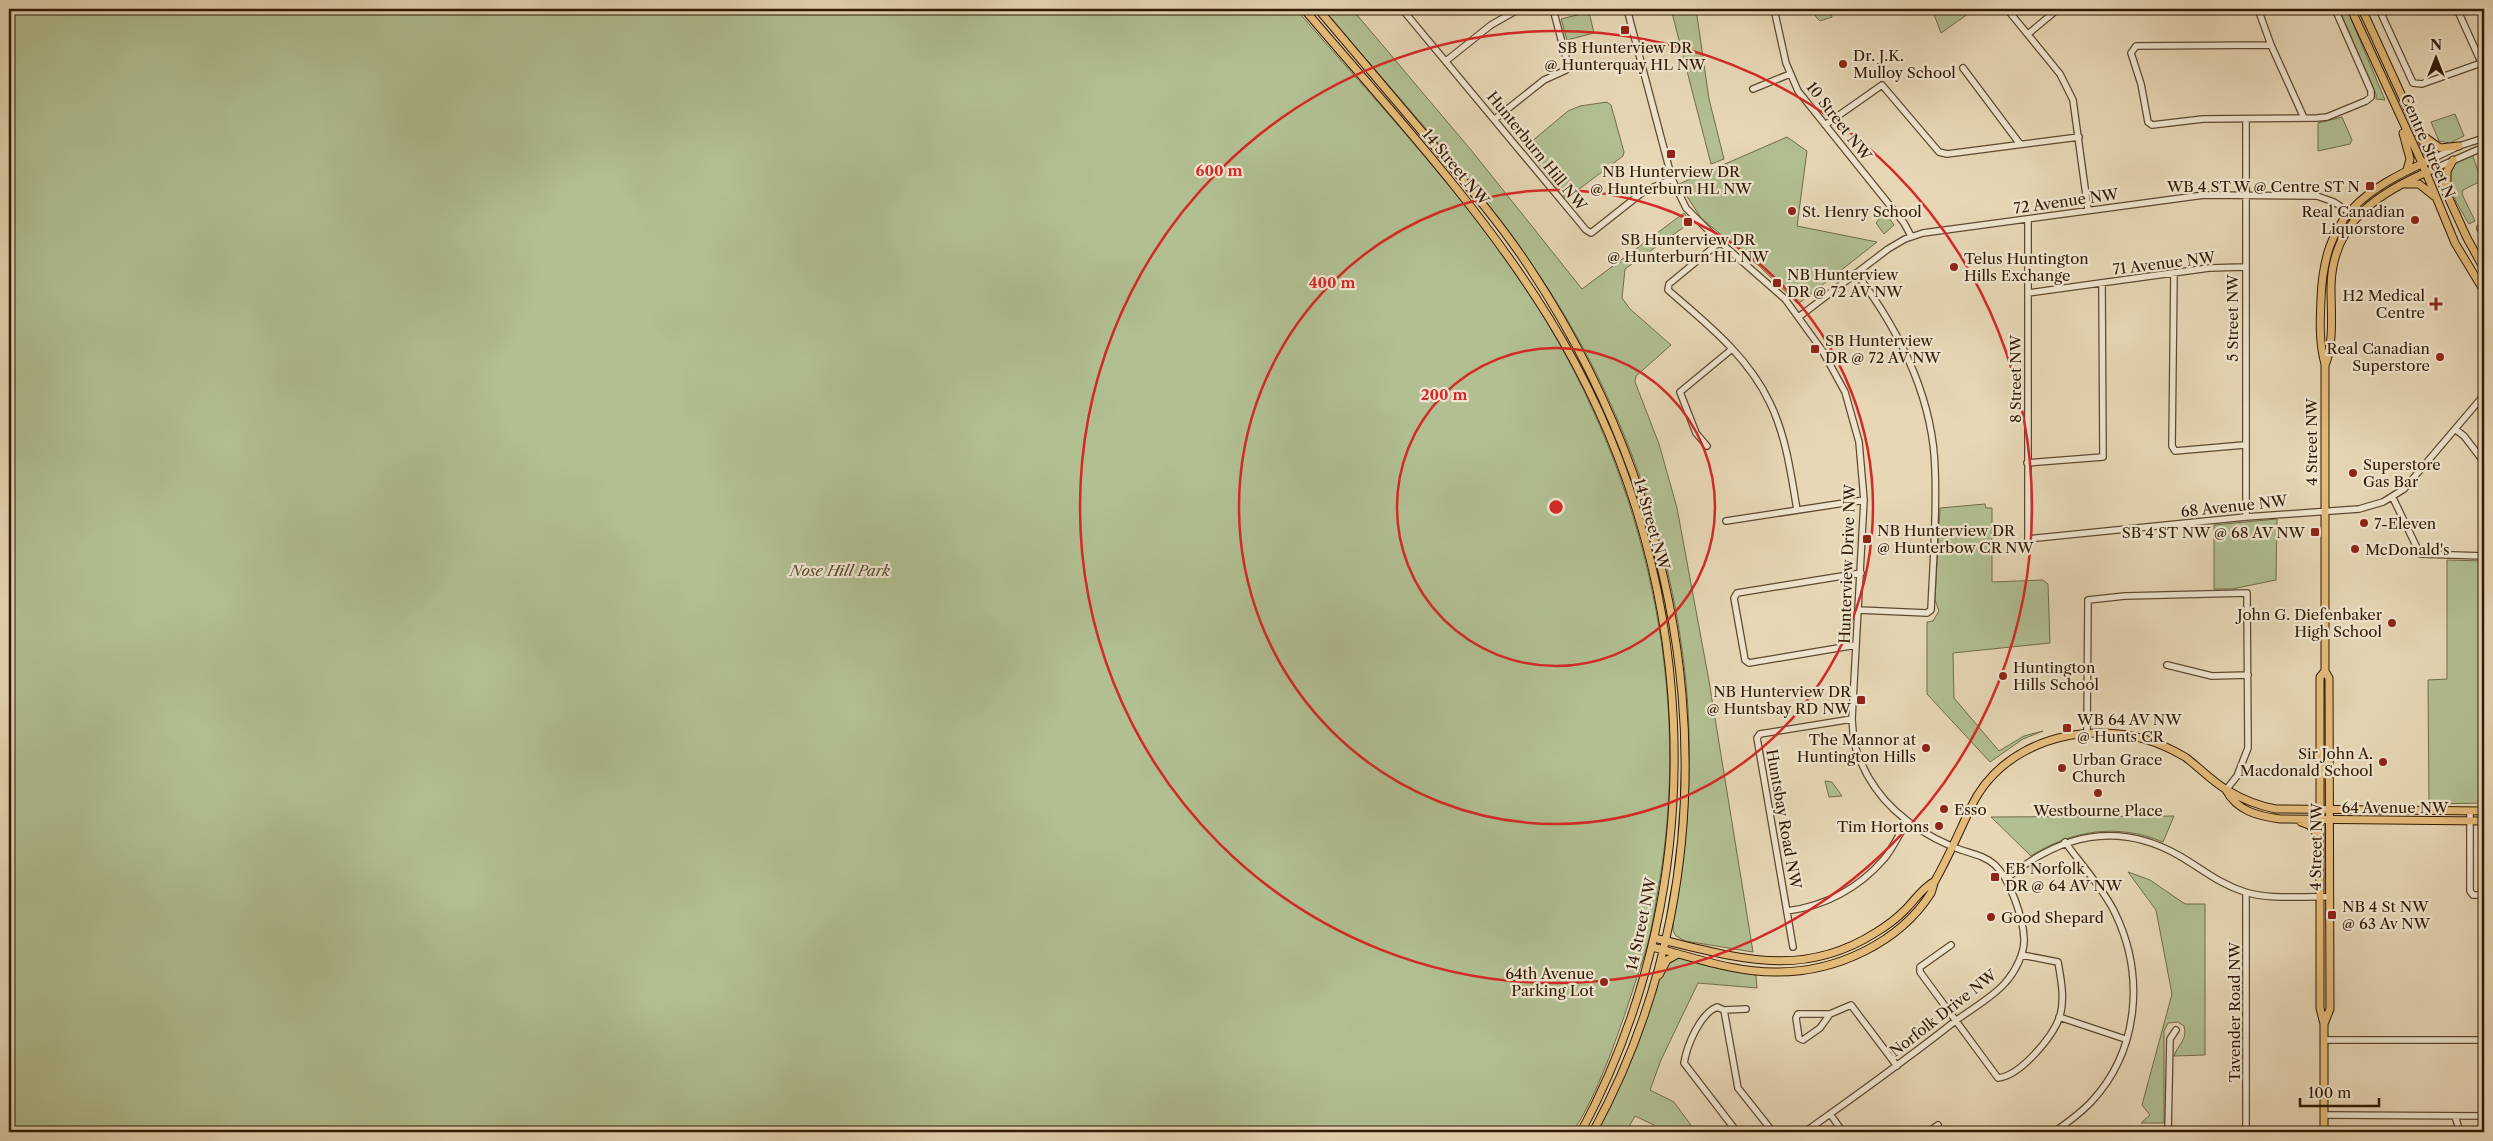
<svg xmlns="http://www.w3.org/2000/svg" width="2493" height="1141" font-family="'Libre Caslon Text',serif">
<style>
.green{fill:#b1bf91;stroke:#716c4a}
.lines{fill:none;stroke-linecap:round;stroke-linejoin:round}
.minor-casing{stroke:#5e4830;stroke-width:8}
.major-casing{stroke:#311903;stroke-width:9}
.minor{stroke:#efe5cf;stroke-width:5.5}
.major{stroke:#e4bc7a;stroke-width:7}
.ring{fill:none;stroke:#d62828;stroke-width:2.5}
.poi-dot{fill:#8f2418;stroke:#efe5cf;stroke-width:2}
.labels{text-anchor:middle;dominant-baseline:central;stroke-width:4.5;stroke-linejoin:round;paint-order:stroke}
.poi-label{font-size:15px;fill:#311903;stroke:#efe5cf;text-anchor:start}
.street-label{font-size:15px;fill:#311903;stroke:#efe5cf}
.park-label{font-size:15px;font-style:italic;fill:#574b2e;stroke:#efe5cf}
.centre{fill:#d62828;stroke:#efe5cf;stroke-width:2.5}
.ring-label{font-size:15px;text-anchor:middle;font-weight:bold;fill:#d62828;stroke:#efe5cf;stroke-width:4.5;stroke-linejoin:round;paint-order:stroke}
</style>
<rect width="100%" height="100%" fill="#e7d7b5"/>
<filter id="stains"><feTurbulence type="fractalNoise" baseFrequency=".004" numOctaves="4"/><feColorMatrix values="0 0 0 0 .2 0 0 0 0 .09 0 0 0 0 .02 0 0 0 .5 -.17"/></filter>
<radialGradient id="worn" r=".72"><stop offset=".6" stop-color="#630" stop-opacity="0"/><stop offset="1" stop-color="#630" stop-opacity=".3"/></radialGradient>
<path class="green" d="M9 9H1296C1378 104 1470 200 1537 306 1646 480 1695 694 1657 896 1654 913 1652 930 1647 946 1642 964 1635 982 1630 999 1615 1043 1598 1093 1573 1132H9Z
M1323 9H1352L1471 150 1582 289 1684 213 1691 222 1625 269 1622 298 1630 309 1671 345 1636 376 1635 382 1659 444 1677 508 1709 681 1753 952 1685 941 1676 936 1673 931C1672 907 1681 883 1683 859 1689 810 1691 759 1688 709 1679 557 1622 395 1535 269 1472 177 1395 94 1323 9Z
M1671 9H1696L1709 99 1724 159 1711 164Z
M1814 9H1830L1832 17 1820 21 1816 17Z
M1932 9H1975L1941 33Z
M2339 9H2347L2385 100 2376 99V94Z
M1589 12 1594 33 1567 40 1561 19Z
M1607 102 1611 105 1624 152 1623 156 1566 199 1525 147 1568 111 1580 106Z
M2455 114 2464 136 2450 143 2439 141 2431 122Z
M2342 117 2352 140 2350 144 2318 151V123Z
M1787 137 1807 151 1797 226 1877 242 1798 304 1759 266 1701 218 1679 184Z
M2472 153 2481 181 2463 190 2462 194 2475 221 2469 224C2460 208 2439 180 2455 163 2459 158 2467 156 2472 153Z
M1881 207 1894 225 1884 234 1876 223 1880 218 1877 210Z
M1985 504 1986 508H1992V582L2043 580 2048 584 2050 643 1953 653 1954 698 1999 751 2024 736 2043 731 2023 739 1990 762 1927 694V622L1933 621 1939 611 1935 600 1940 508Z
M2277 519 2276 580 2232 589H2214V525Z
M2447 560 2484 561V803L2429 804 2428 680 2447 679Z
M1825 781 1832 782 1842 796 1829 797Z
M2174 816 2163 842C2117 823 2072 830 2031 856L1991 817Z
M2128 872 2150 880 2185 904H2205V1055L2174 1056C2178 1044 2188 1040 2184 1026L2178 1022 2168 1023 2164 1031V1123H2141L2150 1115 2142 1105 2172 994 2156 910Z
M1682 958 1756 975 1757 988 1698 983 1661 1060 1650 1090 1674 1102 1696 1132H1660L1654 1125 1635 1116 1626 1132H1597L1628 1067 1661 974 1672 959Z"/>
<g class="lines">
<g class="minor-casing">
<path id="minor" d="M1402 9 1586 230 1591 233 1643 192 1672 179
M1627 9 1672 179 1686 208 1720 242 1785 299 1822 350 1845 392 1859 442 1864 500 1852 719C1853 729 1853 740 1856 749 1871 796 1907 827 1951 846 1966 853 1983 854 1995 865 2010 879 2023 918 2024 938 2025 953 2015 972 2005 983 1992 998 1971 1009 1954 1022 1906 1060 1855 1096 1805 1132
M1774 9 1786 63 1798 91 1904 223 1911 236
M2007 9 2060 74 2073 100 2088 210
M2258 9 2271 45 2304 118
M2379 9 2413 83 2422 84 2484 62
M2457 9 2481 62
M2028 34 2058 9
M2271 45 2136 46 2131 53 2141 84 2148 122 2152 125 2203 119 2317 118 2327 117 2366 101 2371 97V91L2335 9
M1446 61 1491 25 1519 9
M1963 68 2020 144
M1753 89 1790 74
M1495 119 1544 80 1566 70 1568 65 1553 9
M1825 125 1882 85 1939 152 1947 154 2079 137
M2432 159 2459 146 2484 138
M2436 168 2484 147
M2028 219V539L2246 517 2359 509 2383 502 2404 489 2484 395
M2484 223 2480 228 2484 236
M1720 242 1669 284 1668 290C1706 323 1748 356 1770 403 1786 436 1791 474 1797 510
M1856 273C1899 330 1933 397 1935 469 1937 516 1933 563 1931 610L1927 613 1858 610
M2174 273 2172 446 2175 451 2244 445
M2028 293 2209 268 2244 267
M1800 316 1888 249 1905 239 1923 233 2204 195 2317 196 2334 202 2356 217
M2455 429 2464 436 2484 462
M1707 446 1696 433 1680 392 1732 349
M2027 463 2103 457 2102 284
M2393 498 2420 554 2484 556
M2246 517V119
M1726 521 1864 500
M1856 645 1749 663 1745 660 1734 598 1737 593 1861 573
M2167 665 2212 676 2248 675
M2087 733 2088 600 2125 596 2247 593 2248 748 2237 776 2226 790
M2470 811V891L2473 895H2484
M2006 879C2059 835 2116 820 2178 855 2201 868 2219 884 2245 892 2271 900 2302 896 2329 897
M2246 893V1132
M1787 911C1825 906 1859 888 1884 859 1893 848 1899 834 1907 822
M1951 945 1920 967V972L1998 1078C2020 1076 2053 1037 2060 1016 2065 999 2061 979 2058 962L2022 955
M1793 947 1757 738 1760 734 1852 719
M1724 1010 1738 1088 1773 1132
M1830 1014 1820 1028 1803 1040 1799 1038 1796 1018 1798 1014H1830L1851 1005 1897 1066
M2059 1017 2125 1039
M2324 1040H2484
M1830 1114 1843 1132
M2325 1115 2484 1116
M2455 1116 2460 1132
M1737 1132 1684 1063C1687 1045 1700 1014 1717 1007L1724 1010 1746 1009
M1928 1132 1938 1125
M2054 1132C2067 1123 2081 1113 2092 1101 2139 1050 2145 975 2115 913 2105 891 2080 863 2065 842
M2168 1132 2170 1039 2176 1030"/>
</g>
<g class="major-casing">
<path id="major" d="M1304 9C1389 109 1480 206 1549 318 1701 564 1718 876 1581 1132
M1318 9C1357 55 1396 101 1435 147 1469 187 1503 227 1531 270 1701 528 1743 856 1593 1132
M2351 9 2422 163 2455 243 2484 291
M2362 9 2467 238 2484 269
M2403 133 2410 159 2407 170
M2422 135 2440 148 2459 146
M2404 184H2419L2434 196
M2447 189V171L2453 160
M2326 363C2334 340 2331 312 2331 287 2332 220 2381 191 2436 168
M2226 790C2237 811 2258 816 2280 819L2484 821
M2301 822 2309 825 2320 837
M1654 938C1733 956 1799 981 1875 933 1885 927 1896 919 1905 910 1915 900 1922 888 1935 881
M1652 947C1693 957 1735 973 1778 972 1836 972 1899 943 1931 893 1933 889 1933 883 1936 879 1949 856 1959 832 1971 807 1995 757 2048 732 2102 733 2131 733 2160 742 2185 757 2199 767 2211 781 2227 790 2242 799 2259 806 2276 809L2484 811
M1659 975 1667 960 1678 954
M2324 1024 2330 1009 2329 678 2325 671V364C2319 343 2320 321 2321 299 2324 216 2362 191 2432 159
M2324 1132V1024L2320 1008V677L2325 671"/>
</g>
<use href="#minor" class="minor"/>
<use href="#major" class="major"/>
</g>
<g class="ring">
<circle cx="1556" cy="507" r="159"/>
<circle cx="1556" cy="507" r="317"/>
<circle cx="1556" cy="507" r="476"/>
</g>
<g class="poi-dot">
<rect x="1620" y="25" width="10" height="10" rx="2.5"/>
<circle cx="1843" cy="64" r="5"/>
<rect x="1666" y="149" width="10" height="10" rx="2.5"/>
<rect x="2365" y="181" width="10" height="10" rx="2.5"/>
<circle cx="1792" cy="211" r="5"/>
<circle cx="2415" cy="220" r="5"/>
<rect x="1683" y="217" width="10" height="10" rx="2.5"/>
<circle cx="1954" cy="267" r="5"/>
<rect x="1772" y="278" width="10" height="10" rx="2.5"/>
<path d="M2433.5 296.5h5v5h5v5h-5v5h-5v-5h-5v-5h5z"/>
<rect x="1810" y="344" width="10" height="10" rx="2.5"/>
<circle cx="2440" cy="357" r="5"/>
<circle cx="2353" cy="473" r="5"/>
<circle cx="2364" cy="523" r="5"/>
<rect x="2310" y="527" width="10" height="10" rx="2.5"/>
<rect x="1862" y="534" width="10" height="10" rx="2.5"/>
<circle cx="2355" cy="549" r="5"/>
<circle cx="2392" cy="623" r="5"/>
<circle cx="2003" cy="676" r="5"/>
<rect x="1856" y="695" width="10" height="10" rx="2.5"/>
<rect x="2062" y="723" width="10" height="10" rx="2.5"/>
<circle cx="1926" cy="748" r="5"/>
<circle cx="2383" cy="762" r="5"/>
<circle cx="2062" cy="768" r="5"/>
<circle cx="2098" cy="793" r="5"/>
<circle cx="1944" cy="809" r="5"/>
<circle cx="1939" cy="826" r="5"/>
<rect x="1990" y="872" width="10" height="10" rx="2.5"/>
<rect x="2327" y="910" width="10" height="10" rx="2.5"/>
<circle cx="1991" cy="917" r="5"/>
<circle cx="1604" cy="982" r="5"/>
</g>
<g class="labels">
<g class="poi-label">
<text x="1625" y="47" text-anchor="middle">SB Hunterview DR<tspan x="1625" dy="17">@ Hunterquay HL NW</tspan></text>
<text x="1853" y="55">Dr. J.K.<tspan x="1853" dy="17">Mulloy School</tspan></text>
<text x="1671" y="171" text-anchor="middle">NB Hunterview DR<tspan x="1671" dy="17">@ Hunterburn HL NW</tspan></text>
<text x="2360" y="186" text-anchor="end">WB 4 ST W @ Centre ST N</text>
<text x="1802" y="211">St. Henry School</text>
<text x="2405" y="211" text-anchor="end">Real Canadian<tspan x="2405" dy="17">Liquorstore</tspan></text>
<text x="1688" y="239" text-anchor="middle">SB Hunterview DR<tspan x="1688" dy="17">@ Hunterburn HL NW</tspan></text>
<text x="1964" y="258">Telus Huntington<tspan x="1964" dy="17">Hills Exchange</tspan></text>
<text x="1787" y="274">NB Hunterview<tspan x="1787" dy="17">DR @ 72 AV NW</tspan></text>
<text x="2425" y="295" text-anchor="end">H2 Medical<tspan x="2425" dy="17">Centre</tspan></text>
<text x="1825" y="340">SB Hunterview<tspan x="1825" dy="17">DR @ 72 AV NW</tspan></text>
<text x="2430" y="348" text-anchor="end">Real Canadian<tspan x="2430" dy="17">Superstore</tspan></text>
<text x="2363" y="464">Superstore<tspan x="2363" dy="17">Gas Bar</tspan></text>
<text x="2374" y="523">7-Eleven</text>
<text x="1877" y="530">NB Hunterview DR<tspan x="1877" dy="17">@ Hunterbow CR NW</tspan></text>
<text x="2305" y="532" text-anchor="end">SB 4 ST NW @ 68 AV NW</text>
<text x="2365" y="549">McDonald's</text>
<text x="2382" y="614" text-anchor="end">John G. Diefenbaker<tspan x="2382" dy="17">High School</tspan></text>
<text x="2013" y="667">Huntington<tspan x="2013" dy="17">Hills School</tspan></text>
<text x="1851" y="691" text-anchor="end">NB Hunterview DR<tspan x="1851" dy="17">@ Huntsbay RD NW</tspan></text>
<text x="2077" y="719">WB 64 AV NW<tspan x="2077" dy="17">@ Hunts CR</tspan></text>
<text x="1916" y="739" text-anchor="end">The Mannor at<tspan x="1916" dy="17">Huntington Hills</tspan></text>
<text x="2373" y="753" text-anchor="end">Sir John A.<tspan x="2373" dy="17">Macdonald School</tspan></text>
<text x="2072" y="759">Urban Grace<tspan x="2072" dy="17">Church</tspan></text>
<text x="1954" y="809">Esso</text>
<text x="2098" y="810" text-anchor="middle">Westbourne Place</text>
<text x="1929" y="826" text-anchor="end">Tim Hortons</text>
<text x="2005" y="868">EB Norfolk<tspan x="2005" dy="17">DR @ 64 AV NW</tspan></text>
<text x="2342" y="906">NB 4 St NW<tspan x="2342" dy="17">@ 63 Av NW</tspan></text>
<text x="2001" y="917">Good Shepard</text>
<text x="1594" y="973" text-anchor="end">64th Avenue<tspan x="1594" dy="17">Parking Lot</tspan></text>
</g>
<g class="street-label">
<text transform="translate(1839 121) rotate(52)">10 Street NW</text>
<text transform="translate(2428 146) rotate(66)">Centre Street N</text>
<text transform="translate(1537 151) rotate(51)">Hunterburn Hill NW</text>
<text transform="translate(1456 167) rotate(50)">14 Street NW</text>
<text transform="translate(2066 201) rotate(-8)">72 Avenue NW</text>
<text transform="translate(2164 263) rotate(-7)">71 Avenue NW</text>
<text transform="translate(2232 318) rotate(-90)">5 Street NW</text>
<text transform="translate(2015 379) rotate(-90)">8 Street NW</text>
<text transform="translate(2311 442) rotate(-90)">4 Street NW</text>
<text transform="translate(2234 506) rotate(-6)">68 Avenue NW</text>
<text transform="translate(1652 524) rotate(74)">14 Street NW</text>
<text transform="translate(1847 564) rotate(-88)">Hunterview Drive NW</text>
<text x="2395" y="807">64 Avenue NW</text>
<text transform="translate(1784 819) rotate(80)">Huntsbay Road NW</text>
<text transform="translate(2316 847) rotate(-89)">4 Street NW</text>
<text transform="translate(1641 924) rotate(-78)">14 Street NW</text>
<text transform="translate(2234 1012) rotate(-90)">Tavender Road NW</text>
<text transform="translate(1943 1013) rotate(-38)">Norfolk Drive NW</text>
</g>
<g class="park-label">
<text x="840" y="570">Nose Hill Park</text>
</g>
</g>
<circle cx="1556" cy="507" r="8" class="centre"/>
<g class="ring-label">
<text x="1219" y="176">600 m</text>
<text x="1332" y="288">400 m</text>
<text x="1444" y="400">200 m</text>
</g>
<rect width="2493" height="1141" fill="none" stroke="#e7d7b5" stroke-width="30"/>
<rect x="10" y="10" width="2473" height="1121" fill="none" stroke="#311903" stroke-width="2.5"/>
<rect x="15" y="15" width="2463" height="1111" fill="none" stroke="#311903"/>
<g transform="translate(2436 58)" stroke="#efe5cf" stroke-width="4" paint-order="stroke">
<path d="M0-4L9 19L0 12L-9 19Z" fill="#311903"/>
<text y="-8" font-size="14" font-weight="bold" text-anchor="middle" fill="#311903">N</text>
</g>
<path d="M2300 1098v8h79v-8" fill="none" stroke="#311903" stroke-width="2.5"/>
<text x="2308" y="1098" font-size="15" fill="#311903" stroke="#efe5cf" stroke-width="4" paint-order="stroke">100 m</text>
<rect width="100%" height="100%" filter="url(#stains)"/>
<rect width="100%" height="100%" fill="url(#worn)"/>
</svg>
